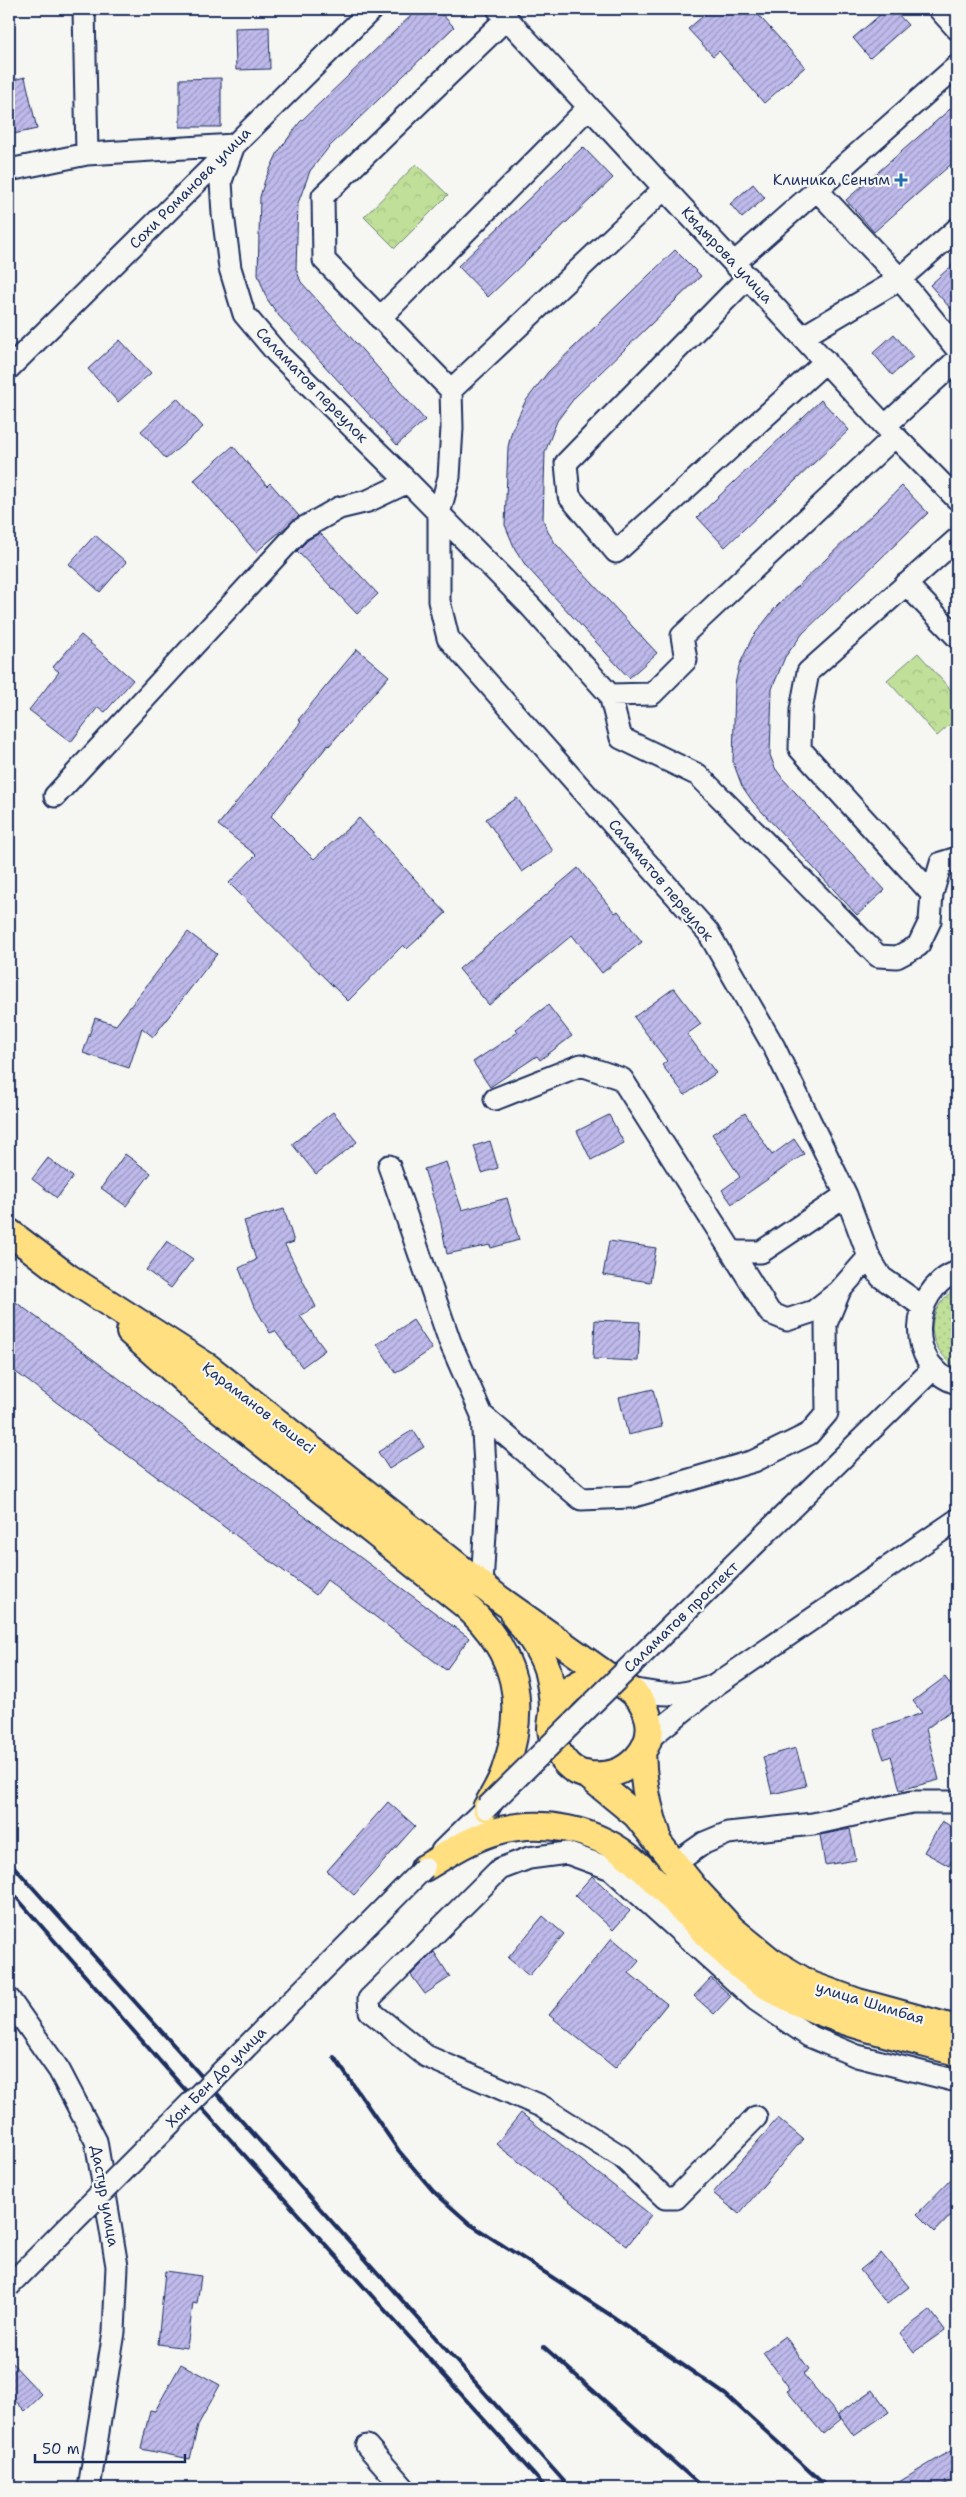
<svg xmlns="http://www.w3.org/2000/svg" width="966" height="2497" font-family="'Shantell Sans',sans-serif">
<style>
.grass{fill:url(#grass-dots);stroke:#6e877b}
.park{fill:url(#park-crowns);stroke:#6e877b}
.building{fill:url(#building-hatch);stroke:#1b2f5e}
.lines{fill:none;stroke-linecap:round;stroke-linejoin:round}
.minor-casing{stroke:#1b2f5e;stroke-width:25}
.major-casing{stroke:#1b2f5e;stroke-width:30}
.minor{stroke:#f6f6f2;stroke-width:21}
.major{stroke:#ffdf80;stroke-width:26}
.rail{stroke:#1b2f5e;stroke-width:4}
.minor-bridge-casing{stroke:#1b2f5e;stroke-width:25;stroke-linecap:butt}
.minor-bridge{stroke:#f6f6f2;stroke-width:21}
.poi-dot{fill:#1f6fb2;stroke:#f6f6f2;stroke-width:2}
.labels{text-anchor:middle;dominant-baseline:central;stroke-width:4.5;stroke-linejoin:round;paint-order:stroke}
.poi-label{font-size:15px;fill:#1b2f5e;stroke:#f6f6f2;text-anchor:end}
.street-label{font-size:15px;fill:#1b2f5e;stroke:#f6f6f2}
</style>
<defs>
<pattern id="grass-dots" width="8" height="8" patternUnits="userSpaceOnUse" patternTransform="scale(1.25)"><rect width="8" height="8" fill="#c0df98"/><path d="M2 2h.1M6 6h.1" fill="none" stroke="#a4c085" stroke-width="1.8" stroke-linecap="round"/></pattern>
<pattern id="park-crowns" width="20" height="18" patternUnits="userSpaceOnUse" patternTransform="scale(1.25)"><rect width="20" height="18" fill="#c0df98"/><path d="M2 6a3 3 0 1 1 6 0M12 15a3 3 0 1 1 6 0" fill="none" stroke="#a4c085"/></pattern>
<pattern id="building-hatch" width="6" height="6" patternUnits="userSpaceOnUse" patternTransform="scale(1.25)"><rect width="6" height="6" fill="#bfbaeb"/><path d="M-1 1l2-2M0 6l6-6M5 7l2-2" fill="none" stroke="#9a98c2"/></pattern>
</defs>
<rect width="100%" height="100%" fill="#f6f6f2"/>
<filter id="ink" filterUnits="userSpaceOnUse"><feTurbulence type="fractalNoise" baseFrequency=".02" numOctaves="2"/><feDisplacementMap in="SourceGraphic" scale="10" xChannelSelector="R" yChannelSelector="G"/><feConvolveMatrix kernelMatrix="1 2 1 2 8 2 1 2 1" color-interpolation-filters="sRGB"/></filter>
<g filter="url(#ink)">
<path class="grass" d="M957 1287V1368C924 1345 924 1311 957 1287Z"/>
<path class="park" d="M416 164 448 195 395 248 364 217Z
M918 653 957 697V718L937 736 887 680Z"/>
<path class="building" d="M418 9H437L454 27 329 147 310 171 298 203 296 269 301 282 425 420 397 445 279 316 267 299 258 275 260 197 265 180 278 152 300 122Z
M711 9H753L805 67 764 103 719 51 713 56 688 29Z
M887 9H893L908 25 870 58 853 38Z
M269 27 270 69 236 70 235 28Z
M25 77 37 129 9 135V81Z
M221 78V127H180V79Z
M957 103V159L874 232 846 200Z
M583 147 613 178 488 297 458 266Z
M753 184 765 198 742 218 730 204Z
M675 250 701 276 575 397 557 421 545 452 543 519 548 532 555 543 657 653 629 678 526 566 515 549 505 525 508 447 512 430 525 402 548 372Z
M957 261V316L930 285Z
M894 334 913 357 892 375 873 353Z
M120 340 151 373 118 402 88 369Z
M177 398 203 427 166 459 141 431Z
M821 400 849 430 725 547 697 517Z
M233 446 267 486 270 483 299 516 256 552 194 480Z
M902 486 928 513 803 633 785 657 772 689 770 755 775 768 783 779 885 890 857 915 753 802 742 786 733 762 735 684 739 666 752 638 775 608Z
M320 533 378 594 357 614 297 551 308 540Z
M95 535 126 562 100 592 69 564Z
M81 635 133 680 105 712 98 707 71 742 29 710 59 672 53 667Z
M357 649 389 676 329 746 328 745 271 816 314 859 359 818 446 913 407 949 403 945 348 1001 229 883 256 855 218 825 301 722 298 720Z
M517 798 553 851 522 872 486 819Z
M578 868 615 913 618 911 642 942 602 973 572 935 489 1005 459 969Z
M188 932 217 954 153 1037 142 1028 129 1068 83 1053 95 1018 116 1025Z
M674 988 701 1024 687 1034 716 1073 685 1095 662 1065 667 1061 634 1017Z
M548 1005 572 1036 540 1060 537 1056 490 1087 473 1062 518 1032 516 1029Z
M333 1112 357 1142 316 1174 292 1144Z
M745 1113 772 1155 794 1139 804 1154 732 1204 722 1190 740 1177 712 1134Z
M609 1115 624 1143 591 1160 577 1131Z
M490 1141 498 1168 482 1173 474 1146Z
M125 1154 151 1173 126 1206 101 1188Z
M48 1158 73 1177 57 1198 32 1179Z
M446 1162 462 1210 507 1198 519 1240 491 1248 490 1245 447 1254 440 1219 424 1169Z
M284 1209 294 1242 285 1245 316 1307 300 1316 325 1350 302 1367 275 1331 270 1333 252 1302 239 1268 256 1260 244 1221Z
M167 1241 193 1259 171 1288 146 1270Z
M609 1241 656 1248 650 1282 603 1275Z
M9 1297 469 1638 446 1670 327 1580 316 1595 9 1367Z
M413 1320 432 1349 396 1373 377 1344Z
M595 1320 640 1322 638 1361 593 1359Z
M653 1389 662 1427 628 1435 619 1397Z
M413 1430 424 1447 389 1469 378 1452Z
M945 1677 957 1694V1706L926 1729 939 1780 900 1790 891 1756 884 1759 874 1730 922 1713 913 1701Z
M796 1748 806 1786 772 1794 763 1757Z
M388 1802 415 1826 354 1895 327 1871Z
M942 1821 957 1830V1851L949 1866 924 1852Z
M850 1829 856 1860 825 1865 820 1835Z
M592 1876 630 1911 613 1930 575 1895Z
M543 1916 564 1934 529 1976 508 1958Z
M612 1938 639 1961 629 1973 667 2004 615 2068 549 2015Z
M434 1952 450 1977 425 1994 411 1975Z
M711 1978 731 1996 714 2014 694 1996Z
M521 2113 651 2215 627 2246 496 2144Z
M778 2118 803 2139 739 2214 713 2193Z
M957 2173V2209L935 2232 917 2214Z
M881 2253 909 2287 887 2304 860 2270Z
M165 2271 201 2276 197 2304 193 2303 187 2348 158 2344Z
M930 2310 945 2330 914 2352 900 2333Z
M785 2336 809 2369 803 2374 841 2419 823 2434 787 2391 790 2389 763 2352Z
M9 2360 42 2395 25 2411 9 2394Z
M181 2364 220 2385 198 2425 190 2459 141 2449 150 2410 155 2411Z
M873 2390 889 2412 854 2436 838 2414Z
M957 2447V2477L939 2488H889Z"/>
<g class="lines">
<g class="minor-casing">
<path id="minor" d="M84 9 87 154
M498 9 885 426 957 499
M939 9 957 29
M507 18 323 196 324 260 451 390 452 428 449 477 439 514V601L448 638 708 932 774 1047 846 1195 869 1257 881 1277 922 1306
M9 170 87 154 234 145 221 181 223 214 230 268 244 314 276 352 408 482 531 607 610 695 621 738 698 775 878 956 897 957 918 946 930 921 932 894 941 863 957 858
M817 190 900 279 957 349
M734 263 957 66
M748 277 566 463 569 496 616 552 826 361
M380 318 589 107
M804 336 900 279 957 229
M9 368 372 9
M451 390 665 188
M885 426 957 360
M906 584 957 637
M610 695 652 694 686 660 682 636 895 436
M55 796 300 530 339 508 368 501 408 482
M932 894 800 749 801 710 808 672 957 539
M495 1099 581 1065 622 1079 732 1252H761L846 1195
M389 1166 450 1342 482 1415 487 1499 482 1585
M732 1252 770 1313 787 1320 814 1311 838 1292
M957 1272C909 1290 905 1367 957 1383
M482 1415 581 1499 631 1497 754 1461 809 1434 827 1413 826 1324 840 1290 869 1257
M875 1426 934 1368
M631 1689C660 1695 678 1697 707 1687
M648 1739 717 1684 957 1520
M442 1851 486 1808
M674 1864 704 1843 728 1833 813 1824 912 1802H957
M9 1999 59 2070 96 2141 117 2266 114 2332 89 2488
M756 2117 676 2198H665L622 2157 541 2106 426 2056 370 2011 369 1999 500 1869 529 1858 567 1853 611 1869 756 2000 809 2036 857 2056 957 2081
M367 2446 404 2488"/>
</g>
<g class="major-casing">
<path id="major" d="M9 1232 68 1277 208 1367 498 1598 615 1681
M130 1332 192 1387 465 1605C517 1653 528 1703 505 1770 501 1783 493 1795 486 1808
M515 1617C527 1632 541 1650 547 1669 550 1681 553 1697 553 1710 553 1716 551 1723 551 1729 553 1749 567 1773 589 1775 609 1776 623 1773 637 1758 682 1710 595 1635 553 1711
M642 1752C643 1781 647 1806 657 1833
M586 1774 636 1815 696 1890 732 1929 771 1961 811 1985 858 2002 957 2029
M424 1868C446 1855 467 1841 491 1833 539 1817 598 1828 636 1863 656 1880 674 1901 692 1919 712 1940 734 1964 759 1981 819 2020 889 2034 957 2052"/>
</g>
<use href="#minor" class="minor"/>
<use href="#major" class="major"/>
<path class="rail" d="M9 1861 570 2488
M9 1889 180 2084 546 2488
M334 2057 399 2151 433 2191 470 2224 612 2316 726 2395 828 2488
M544 2347 703 2488"/>
<g class="minor-bridge-casing">
<path id="minor-bridge" d="M486 1808 875 1426
M9 2286 424 1868"/>
</g>
<use href="#minor-bridge" class="minor-bridge"/>
</g>
</g>
<path class="poi-dot" d="M898.5 172.5h5v5h5v5h-5v5h-5v-5h-5v-5h5z"/>
<g class="labels">
<g class="poi-label">
<text x="890" y="180">Клиника Сеным</text>
</g>
<g class="street-label">
<text transform="translate(190 188) rotate(-45)">Сохи Романова улица</text>
<text transform="translate(727 255) rotate(47)">Кыдырова улица</text>
<text transform="translate(312 385) rotate(46)">Саламатов переулок</text>
<text transform="translate(661 880) rotate(50)">Саламатов переулок</text>
<text transform="translate(259 1408) rotate(38)">Қараманов көшесі</text>
<text transform="translate(681 1617) rotate(-44)">Саламатов проспект</text>
<text transform="translate(870 2003) rotate(17)">улица Шимбая</text>
<text transform="translate(216 2077) rotate(-45)">Хон Бен До улица</text>
<text transform="translate(105 2196) rotate(80)">Дастур улица</text>
</g>
</g>
<rect width="966" height="2497" fill="none" stroke="#f6f6f2" stroke-width="30"/>
<rect x="15" y="15" width="936" height="2467" fill="none" stroke="#1b2f5e" stroke-width="2" filter="url(#ink)"/>
<path d="M35 2454v8h150v-8" fill="none" stroke="#1b2f5e" stroke-width="2.5"/>
<text x="42" y="2454" font-size="15" fill="#1b2f5e" stroke="#f6f6f2" stroke-width="4" paint-order="stroke">50 m</text>
</svg>
